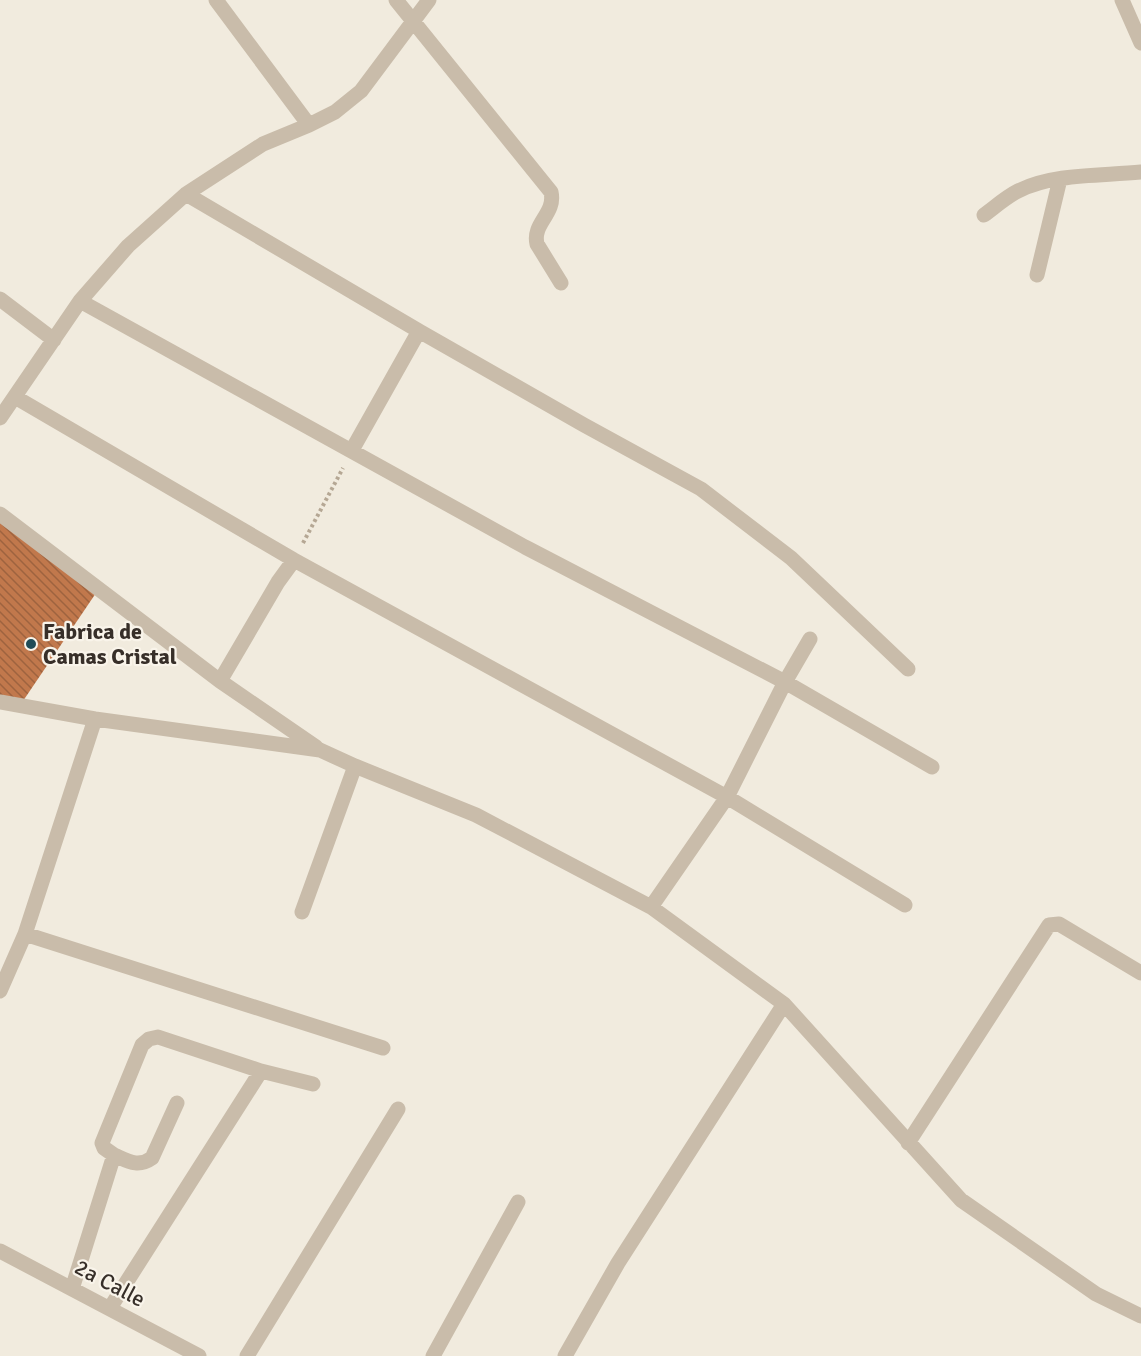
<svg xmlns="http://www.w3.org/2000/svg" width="1141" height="1356" font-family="Signika,sans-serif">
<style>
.building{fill:url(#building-back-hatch)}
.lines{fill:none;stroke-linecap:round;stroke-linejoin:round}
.path{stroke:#b5a794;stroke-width:4;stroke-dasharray:3 3;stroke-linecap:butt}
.minor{stroke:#c9bcaa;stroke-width:15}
.poi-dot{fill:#204c57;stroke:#f9f4ea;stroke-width:2}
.labels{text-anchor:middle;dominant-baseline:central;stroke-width:4.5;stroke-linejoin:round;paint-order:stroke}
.poi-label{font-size:22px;font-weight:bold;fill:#372f29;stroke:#f9f4ea;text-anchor:start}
.street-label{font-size:22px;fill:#372f29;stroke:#f9f4ea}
</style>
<defs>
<pattern id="building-back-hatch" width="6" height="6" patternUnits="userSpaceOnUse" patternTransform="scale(1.5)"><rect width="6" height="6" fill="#c1784c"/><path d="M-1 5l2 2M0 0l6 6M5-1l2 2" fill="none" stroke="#9e633f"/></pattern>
</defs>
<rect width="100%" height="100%" fill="#f1ebde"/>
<path class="building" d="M0 520 96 593 23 701 0 695Z"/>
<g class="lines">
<path class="path" d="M303 543 343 468"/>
<path class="minor" d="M216 0 309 125
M396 0 551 192C556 214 532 223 537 244L561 283
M1122 0 1141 43
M186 194 419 331 352 450
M984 215C995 207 1006 197 1018 191 1054 173 1102 176 1141 172
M1037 275 1060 179
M0 299 54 340
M80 301 525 547 785 682 932 767
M419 331 584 425 701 489 791 558 908 669
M15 397 294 560 727 797 905 905
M0 418 80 301 128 246 186 194 263 144 309 125 335 112 361 91 429 0
M0 514 220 681 316 747
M220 681 278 582 294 560
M0 702 95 719 320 750 355 766 476 815 651 907 784 1004 961 1200 1096 1294 1141 1316
M651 907 727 797 785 682 810 639
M302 912 355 766
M25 934 383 1048
M0 991 25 934 95 719
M908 1143 1049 925 1059 924 1141 973
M114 1155C128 1161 138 1168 152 1158L177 1103
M0 1251 199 1356
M72 1289 114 1155 104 1148 102 1143 142 1045 149 1039 158 1037 261 1071
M110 1308 261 1071 313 1084
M247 1356 398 1109
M433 1356 518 1202
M565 1356 618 1263 784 1004"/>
</g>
<circle class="poi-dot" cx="31" cy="644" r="6"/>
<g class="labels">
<g class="poi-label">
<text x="43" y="631">Fabrica de<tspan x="43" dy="25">Camas Cristal</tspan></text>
</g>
<g class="street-label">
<text transform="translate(110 1283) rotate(28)">2a Calle</text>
</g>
</g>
</svg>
